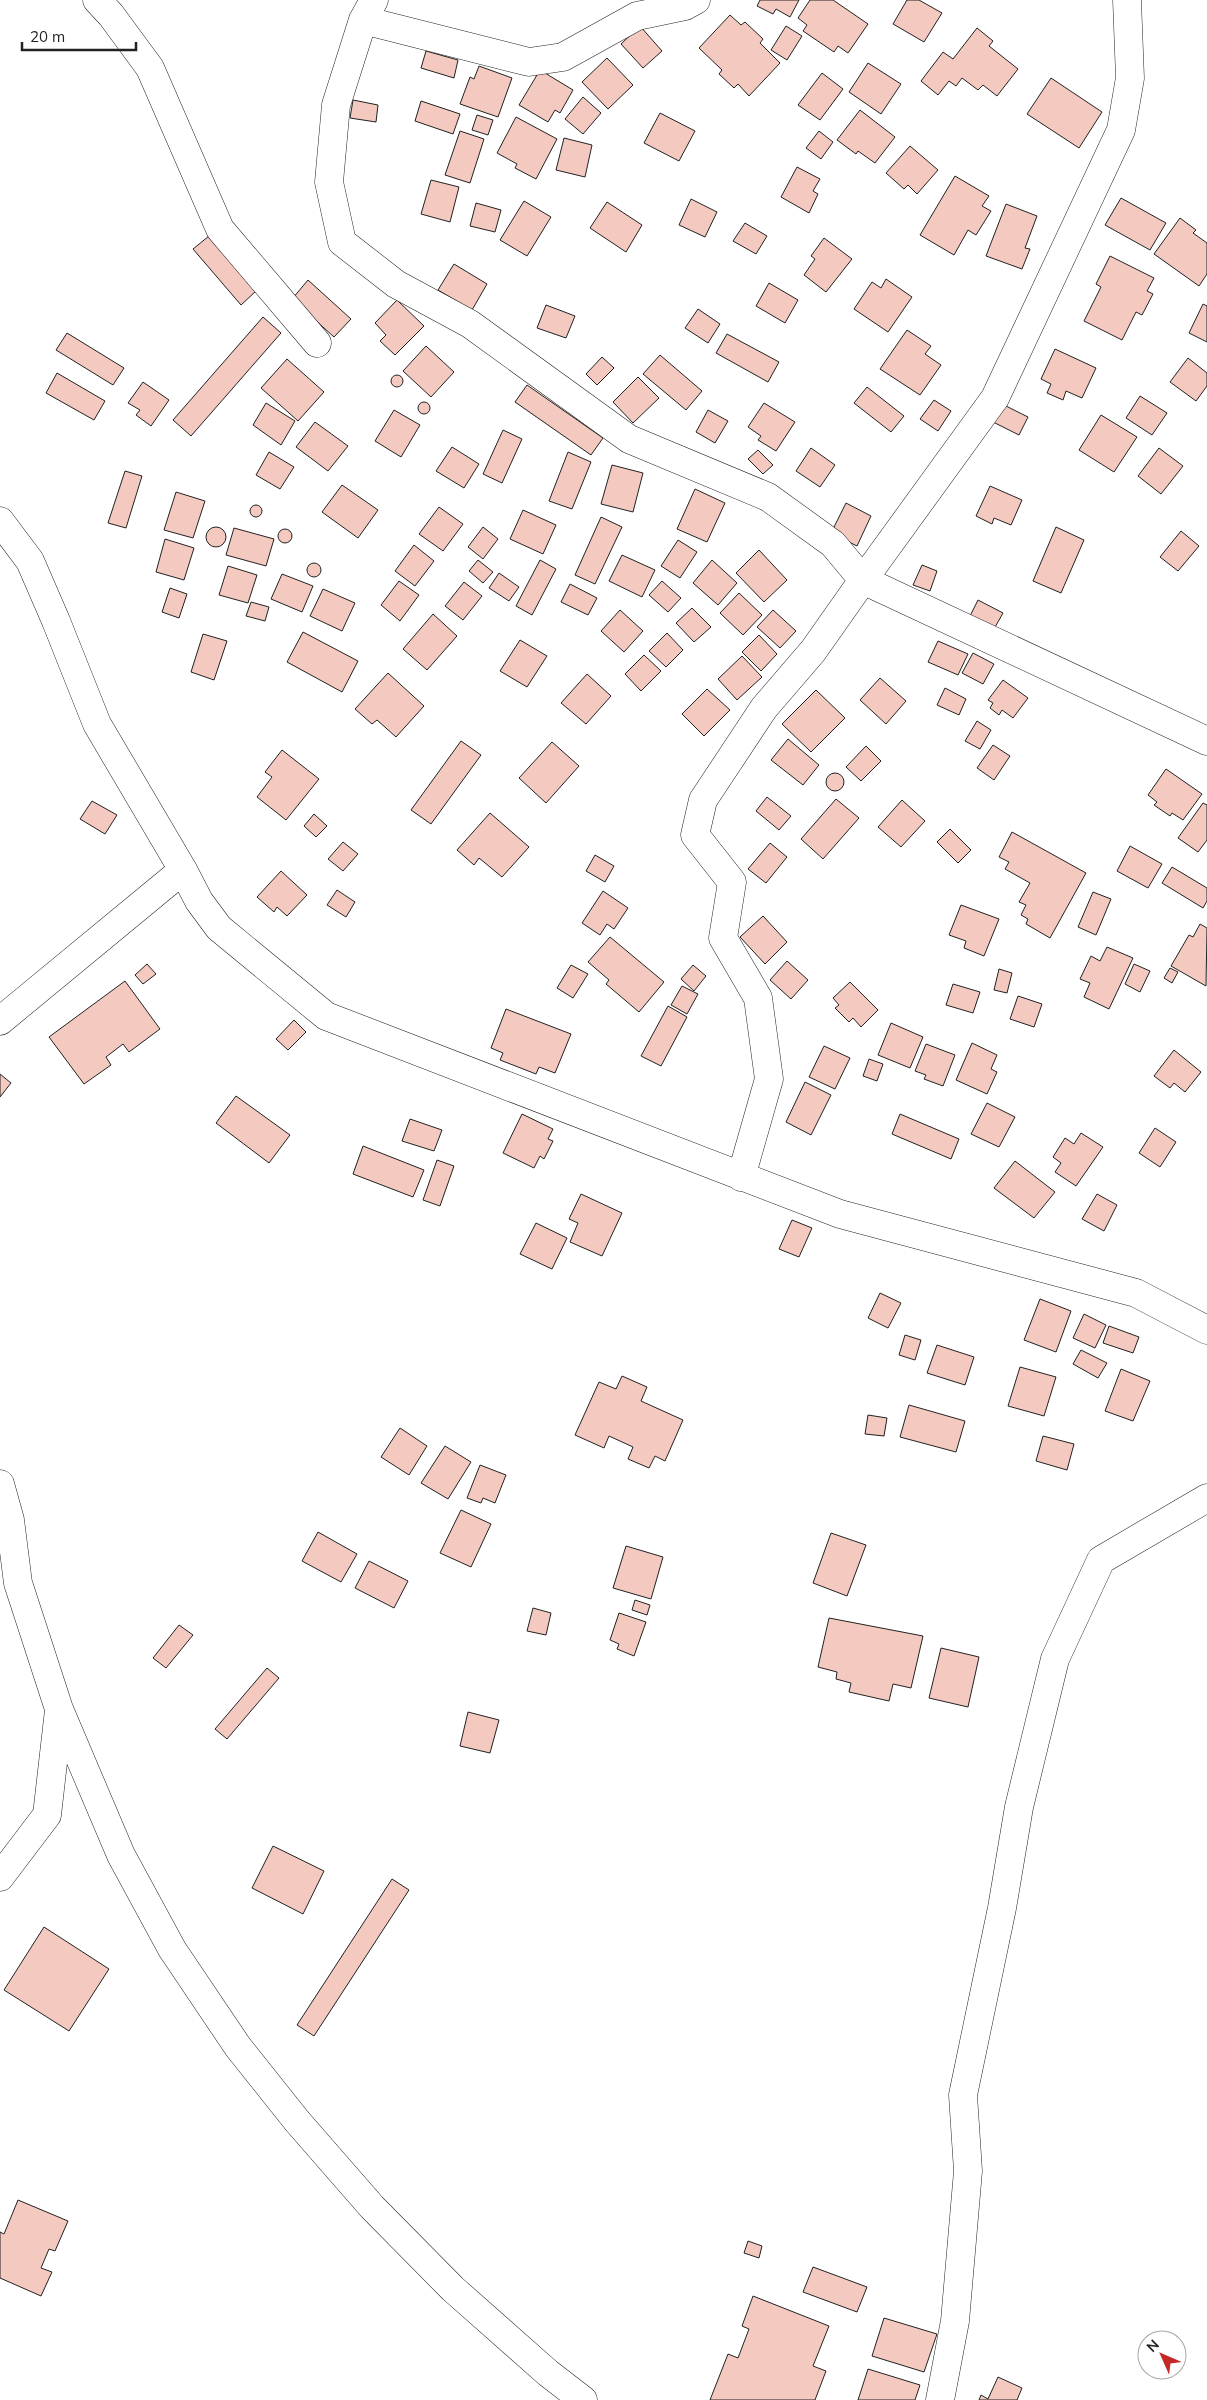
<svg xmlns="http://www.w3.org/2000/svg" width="1207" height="2400" font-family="Mulish,sans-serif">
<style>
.building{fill:#f3c9c0;stroke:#222}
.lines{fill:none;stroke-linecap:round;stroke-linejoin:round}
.minor-casing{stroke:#222;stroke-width:29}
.minor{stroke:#fff;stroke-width:28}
</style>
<rect width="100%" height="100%" fill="#fff"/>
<path class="building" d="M760 0H799L790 17 776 9 773 14 757 6Z
M810 0H833L868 24 848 53 838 46 834 52 803 31 807 25 798 18Z
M907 0H919L942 13 924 42 893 24Z
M730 15 741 25 745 22 763 39 760 43 780 63 749 96 738 84 734 88 719 74 722 70 699 48Z
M640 26 662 51 643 68 621 44Z
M786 26 802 36 787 60 771 50Z
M977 28 993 41 989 46 1018 69 997 96 983 85 978 90 962 78 956 86 949 81 938 95 921 81 943 52 953 59Z
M426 51 458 60 454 78 421 68Z
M607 58 633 85 608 109 582 82Z
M868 63 901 84 881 114 849 92Z
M479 66 512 78 498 117 460 104 470 77 474 79Z
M540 70 573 90 560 113 555 110 548 122 519 105Z
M822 73 843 89 820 120 798 105Z
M1051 78 1102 112 1079 148 1027 114Z
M583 97 601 113 583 134 565 119Z
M353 100 378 105 376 122 350 118Z
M421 101 460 114 453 134 415 121Z
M860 110 895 137 875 163 858 151 856 154 837 140Z
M660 113 695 131 679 161 644 143Z
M477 115 493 120 488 135 472 130Z
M516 117 557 139 536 179 515 168 517 164 497 153Z
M460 131 484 139 470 183 445 175Z
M819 131 833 142 821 159 806 148Z
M564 138 592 145 585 177 556 170Z
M910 146 938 170 917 194 908 185 904 189 886 173Z
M797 167 820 179 813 191 818 194 809 213 781 197Z
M955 176 989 196 982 206 991 211 976 235 968 230 954 255 920 235Z
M431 180 459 187 450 222 421 214Z
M1121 198 1166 223 1150 250 1105 225Z
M691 199 717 212 705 237 679 225Z
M524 201 551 217 527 256 500 240Z
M607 202 642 225 626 252 590 228Z
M476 203 501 210 495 232 470 226Z
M1006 204 1037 216 1025 248 1030 249 1022 269 986 256Z
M1180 218 1196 230 1193 233 1207 243V274L1199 286 1154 254Z
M745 223 767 236 756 254 733 241Z
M209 236 256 291 241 305 193 249Z
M824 238 852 259 826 292 804 275 815 259 811 256Z
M1110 256 1154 278 1147 291 1153 294 1142 315 1136 312 1122 340 1084 321 1101 287 1096 284Z
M454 264 487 284 472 310 438 290Z
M886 279 912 297 888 332 854 309 872 282 881 288Z
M308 280 351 319 334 337 292 299Z
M769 283 798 300 785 323 756 306Z
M397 300 424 326 395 355 380 341 386 335 375 323Z
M1203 304 1207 306V342L1189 333Z
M546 305 575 316 566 338 537 328Z
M698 309 720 324 708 343 685 328Z
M263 317 281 333 191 436 173 420Z
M907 330 931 346 925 354 941 365 920 395 880 369Z
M67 333 124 368 113 385 56 350Z
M727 334 779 362 768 382 716 353Z
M426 346 454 372 431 397 403 371Z
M1055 349 1096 368 1082 398 1066 391 1063 400 1047 393 1051 384 1041 379Z
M660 355 702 391 686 410 643 374Z
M602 357 614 368 597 385 586 374Z
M1188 358 1207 373V386L1196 401 1170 382Z
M287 359 324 392 298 421 261 388Z
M57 373 105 401 94 420 46 393Z
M391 381a6 6 0 1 1 12 0a6 6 0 1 1-12 0Z
M638 377 659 398 633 423 613 402Z
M143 382 169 400 151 426 136 415 140 410 128 403Z
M527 385 603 438 591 455 515 402Z
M867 387 904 416 891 432 854 403Z
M1140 396 1167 413 1152 435 1126 418Z
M934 400 951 411 938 431 920 419Z
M418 408a6 6 0 1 1 12 0a6 6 0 1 1-12 0Z
M266 403 295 421 281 445 253 425Z
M764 403 795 422 776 451 758 440 761 436 748 427Z
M1002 404 1028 417 1019 435 993 422Z
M394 410 420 425 401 457 375 441Z
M708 410 728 421 715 443 696 432Z
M1101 415 1137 437 1114 472 1079 450Z
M315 422 348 446 328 471 296 447Z
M503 430 522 439 502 483 483 474Z
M452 447 479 464 464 488 436 471Z
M811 448 835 465 820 487 796 471Z
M1159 448 1183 466 1161 494 1138 476Z
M758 450 773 465 763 474 748 459Z
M269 452 294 467 280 489 256 475Z
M568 452 591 462 572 509 549 501Z
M612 465 643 473 633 512 601 504Z
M125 471 142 476 126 528 108 523Z
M342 485 378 510 358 538 322 512Z
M990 486 1022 500 1011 525 994 518 992 524 976 516Z
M695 489 725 503 707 542 677 529Z
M176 492 205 501 193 538 164 530Z
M846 503 871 516 857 546 831 533Z
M250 511a6 6 0 1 1 12 0a6 6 0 1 1-12 0Z
M439 507 463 524 443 551 419 534Z
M523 510 556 525 543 554 510 539Z
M601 517 622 527 595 584 575 575Z
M483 527 498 539 483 559 468 547Z
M1056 527 1084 540 1061 593 1033 581Z
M206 537a10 10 0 1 1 20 0a10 10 0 1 1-20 0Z
M234 528 274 539 266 566 226 555Z
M278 536a7 7 0 1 1 14 0a7 7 0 1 1-14 0Z
M1181 531 1199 546 1178 571 1160 557Z
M165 539 194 548 184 580 156 572Z
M678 540 697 552 680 578 661 566Z
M414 545 434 561 415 586 395 571Z
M759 550 787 580 764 602 736 573Z
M622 555 655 570 642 597 609 581Z
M478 560 493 572 483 583 469 571Z
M540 560 556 569 532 615 516 606Z
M712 560 737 583 718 605 693 583Z
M307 570a7 7 0 1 1 14 0a7 7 0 1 1-14 0Z
M922 565 937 571 930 591 913 585Z
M228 566 257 575 248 603 219 595Z
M499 573 519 587 509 601 489 588Z
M282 574 313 586 302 612 271 599Z
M399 581 419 595 400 621 381 605Z
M662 581 681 598 668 612 649 595Z
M464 582 482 596 463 620 445 606Z
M570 584 597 598 588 615 561 602Z
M170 588 187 594 179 618 162 612Z
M323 589 355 603 342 631 310 616Z
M739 593 762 615 743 635 720 613Z
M978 600 1003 613 994 629 970 616Z
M251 602 269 607 265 621 246 616Z
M692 608 711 627 694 642 676 623Z
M620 610 643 631 624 652 601 631Z
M773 610 796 631 780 648 757 627Z
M433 614 457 636 427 670 403 649Z
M303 632 358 661 342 692 287 662Z
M667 633 683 650 666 667 649 651Z
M203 634 227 641 214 680 191 672Z
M759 635 777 654 761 671 742 652Z
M520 640 547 656 527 687 500 671Z
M938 641 968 654 958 675 928 662Z
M973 653 994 664 983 684 962 673Z
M644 655 661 671 641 691 625 674Z
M742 656 762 677 737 700 718 679Z
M388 673 424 706 396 737 377 720 372 724 355 709Z
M587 674 611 696 586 724 561 703Z
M880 678 906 701 886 724 860 700Z
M1003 680 1028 698 1013 718 1002 710 999 715 990 708 993 703 988 700Z
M945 688 966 699 959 715 937 705Z
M707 689 730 710 704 736 682 714Z
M816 690 845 718 811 752 782 724Z
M977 721 991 730 980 749 965 741Z
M788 739 819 765 803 785 771 760Z
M461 741 481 755 431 824 411 810Z
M552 742 579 766 546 803 519 778Z
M993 745 1010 756 994 780 977 768Z
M866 746 881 761 861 781 846 767Z
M282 750 319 779 286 820 257 797 272 777 265 772Z
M1166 769 1202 794 1183 820 1172 813 1170 816 1154 805 1157 802 1148 795Z
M826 782a9 9 0 1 1 18 0a9 9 0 1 1-18 0Z
M767 797 791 816 779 830 756 811Z
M836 799 859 818 823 859 801 839Z
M902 800 925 821 901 847 878 827Z
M92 801 117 815 105 834 80 819Z
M1203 803 1207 805V840L1198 852 1178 838Z
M490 813 529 847 502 877 479 858 474 865 457 850Z
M314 814 327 826 316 837 304 826Z
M950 829 971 850 958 863 937 842Z
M1012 832 1086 873 1050 938 1026 924 1028 919 1021 915 1026 905 1019 902 1030 883 1005 869 1009 862 999 857Z
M343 842 358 854 343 871 328 859Z
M770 843 787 857 766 883 748 869Z
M1130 846 1162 864 1148 888 1117 871Z
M595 855 614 866 605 882 586 871Z
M1172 867 1207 888V901L1203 908 1162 883Z
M281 871 307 895 287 916 277 907 274 912 257 897Z
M337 890 355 902 346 917 327 905Z
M603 891 628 908 614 929 607 924 600 935 582 923Z
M1093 892 1111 899 1096 935 1078 927Z
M961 905 999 919 984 956 964 948 966 941 949 935Z
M763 916 787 942 765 964 740 937Z
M1200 924 1207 928 1206 986 1171 966 1189 935 1193 937Z
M610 937 664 982 639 1012 606 984 609 980 588 962Z
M1107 947 1133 958 1109 1009 1084 997 1090 983 1080 979 1091 956 1100 961Z
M787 961 808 980 791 999 770 980Z
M147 964 156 974 143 984 135 975Z
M1134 964 1150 971 1140 992 1125 984Z
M571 965 588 974 573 998 557 988Z
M693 965 706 976 694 991 681 979Z
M1170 968 1178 972 1172 983 1164 978Z
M999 969 1012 973 1007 993 994 990Z
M125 981 160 1029 129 1052 123 1044 106 1057 111 1065 84 1084 49 1037Z
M850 982 878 1010 861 1027 853 1018 849 1022 835 1008 839 1005 833 998Z
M953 984 980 992 973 1013 946 1005Z
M682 986 698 994 687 1014 671 1005Z
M1018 996 1042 1004 1034 1027 1010 1019Z
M668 1006 687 1017 661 1066 641 1056Z
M506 1009 571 1034 555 1073 539 1067 536 1074 500 1060 503 1053 491 1048Z
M294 1020 306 1032 288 1050 276 1039Z
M891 1023 923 1037 910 1068 878 1055Z
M972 1043 997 1055 991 1069 997 1072 987 1094 956 1080Z
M926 1044 955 1055 943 1086 924 1079 926 1075 915 1071Z
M824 1046 850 1058 835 1089 809 1077Z
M1174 1050 1201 1072 1185 1092 1174 1083 1170 1088 1154 1076Z
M869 1059 883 1064 877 1081 863 1076Z
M0 1074 11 1083 0 1097Z
M805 1082 831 1095 811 1135 786 1122Z
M236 1096 290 1135 269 1163 216 1123Z
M987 1103 1015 1117 999 1147 971 1134Z
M522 1114 553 1129 548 1139 553 1141 544 1159 540 1156 534 1168 503 1153Z
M900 1114 959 1139 951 1159 892 1134Z
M410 1119 442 1130 434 1151 402 1141Z
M1155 1128 1176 1142 1160 1167 1139 1153Z
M1081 1133 1103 1147 1076 1186 1055 1172 1061 1163 1053 1157 1065 1138 1074 1144Z
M363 1146 424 1170 413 1197 353 1174Z
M437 1160 454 1166 440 1206 423 1200Z
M1015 1161 1055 1192 1034 1218 994 1188Z
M581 1194 622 1213 602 1256 570 1242 578 1223 569 1219Z
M1097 1194 1117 1205 1104 1231 1082 1219Z
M792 1220 812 1228 799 1257 779 1249Z
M536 1223 567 1238 552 1269 520 1254Z
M880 1293 901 1303 888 1328 868 1318Z
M1040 1299 1071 1311 1056 1352 1024 1340Z
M1084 1314 1106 1325 1095 1348 1073 1338Z
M1109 1326 1139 1337 1133 1353 1103 1343Z
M905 1335 921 1340 915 1360 899 1355Z
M937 1345 974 1357 965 1385 927 1373Z
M1081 1350 1107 1363 1098 1378 1073 1364Z
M1020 1367 1056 1377 1044 1416 1008 1406Z
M1121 1369 1150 1381 1133 1421 1105 1411Z
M622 1376 647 1387 641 1401 683 1420 665 1461 655 1456 649 1468 628 1459 633 1447 609 1436 604 1448 575 1435 599 1382 616 1389Z
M909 1405 965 1421 956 1452 900 1437Z
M868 1415 887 1418 884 1436 865 1434Z
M400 1428 427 1446 409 1475 381 1457Z
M1043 1436 1074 1444 1067 1470 1036 1461Z
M445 1446 471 1462 448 1499 421 1483Z
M480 1465 506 1475 495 1503 483 1498 481 1503 467 1498Z
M461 1510 491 1524 471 1567 440 1553Z
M318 1532 357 1554 341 1582 302 1561Z
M831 1533 866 1545 847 1596 813 1583Z
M626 1546 663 1557 651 1599 613 1588Z
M369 1561 408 1581 394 1608 355 1588Z
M635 1600 650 1605 647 1615 632 1610Z
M533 1608 551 1613 546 1635 527 1631Z
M619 1613 646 1622 634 1656 617 1649 619 1644 610 1640Z
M829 1618 923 1636 911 1688 893 1684 889 1701 849 1692 851 1683 836 1679 837 1672 818 1667Z
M179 1625 193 1635 166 1668 153 1658Z
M941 1648 979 1657 968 1707 929 1698Z
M267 1668 279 1678 227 1739 215 1729Z
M468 1712 499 1720 490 1753 460 1746Z
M273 1846 324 1871 303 1914 252 1888Z
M392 1879 409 1890 314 2036 297 2025Z
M44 1927 109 1969 69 2031 4 1990Z
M18 2200 68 2221 55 2251 49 2249 41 2268 52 2272 41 2296 0 2278V2232L4 2234Z
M748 2241 762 2246 759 2258 744 2253Z
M813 2267 867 2287 857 2312 803 2292Z
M753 2296 829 2326 813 2366 826 2371 815 2400H710L728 2354 738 2358 749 2329 742 2326Z
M884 2318 937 2334 924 2372 872 2356Z
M868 2369 920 2385 915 2400H858Z
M998 2377 1022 2388 1017 2400H979L981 2395 988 2399Z"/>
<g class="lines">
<g class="minor-casing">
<path id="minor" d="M97 0 111 15 150 68 220 229 317 343
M374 0 363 20 336 105 329 182 342 242 396 284 470 324 629 439 768 497 833 544 863 580 813 651 764 708 703 800 695 835 732 882 723 938 758 998 769 1079 741 1177
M1127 0 1130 78 1121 130 995 398 863 580 1207 741
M363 20 529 62 563 57 637 16 685 6 696 0
M0 521 30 561 56 621 97 724 183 870
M0 1021 183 870 199 901 219 928 326 1016 840 1214 1136 1293 1207 1330
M0 1484 10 1520 18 1583 59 1709 121 1855 172 1949 238 2047 297 2121 372 2207 453 2289 548 2373 583 2400
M0 1877 47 1815 59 1710
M940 2400 955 2321 968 2171 963 2095 1002 1908 1019 1807 1055 1659 1101 1560 1207 1498"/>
</g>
<use href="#minor" class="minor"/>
</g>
<g transform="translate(1162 2355) rotate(315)"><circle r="24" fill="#ffffff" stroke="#a7a7a7"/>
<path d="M0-4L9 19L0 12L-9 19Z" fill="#c62828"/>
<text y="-8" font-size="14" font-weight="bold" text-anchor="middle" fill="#222222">N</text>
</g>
<path d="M22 42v8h114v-8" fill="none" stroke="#222222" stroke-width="2.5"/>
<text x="30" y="42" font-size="15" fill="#222222" stroke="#ffffff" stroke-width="4" paint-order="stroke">20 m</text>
</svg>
